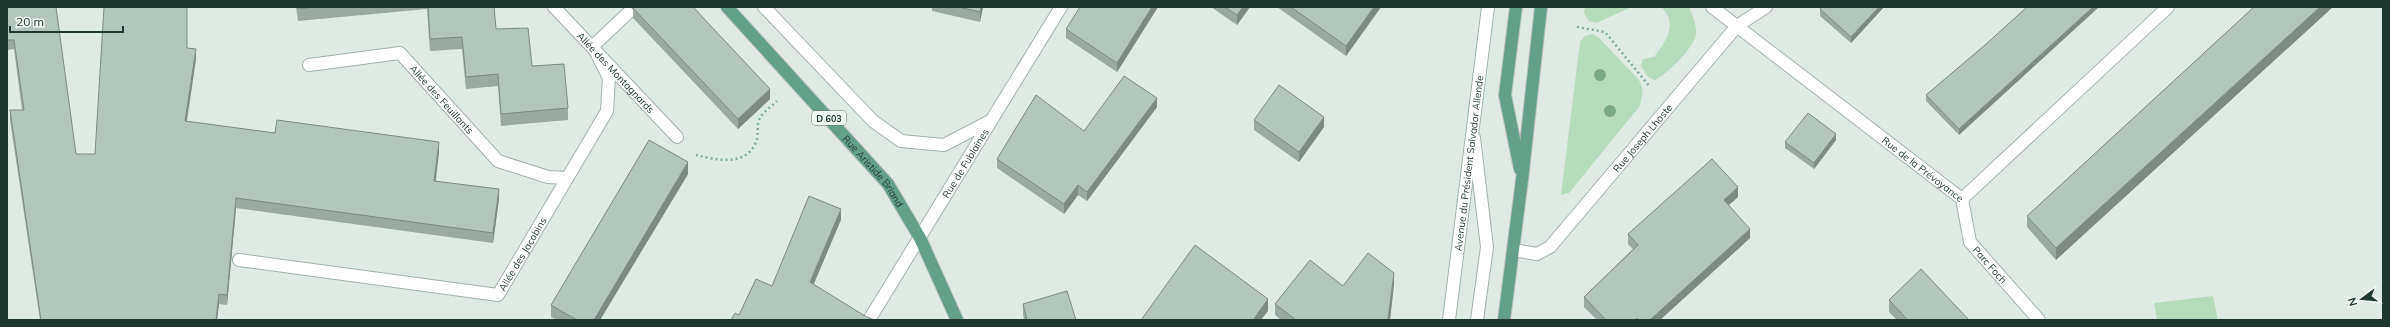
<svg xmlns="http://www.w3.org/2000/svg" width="2390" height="327" font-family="Mulish,sans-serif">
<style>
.green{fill:#b7dcbd}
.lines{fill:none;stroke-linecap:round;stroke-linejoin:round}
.street-casing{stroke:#a2b2ab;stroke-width:14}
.secondary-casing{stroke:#9eb6ab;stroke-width:14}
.primary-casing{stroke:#bcc4c1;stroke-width:14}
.path{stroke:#7fae9b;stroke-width:2.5;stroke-dasharray:2 3;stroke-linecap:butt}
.street{stroke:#fff;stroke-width:12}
.secondary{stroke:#fff;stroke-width:12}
.primary{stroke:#63a08a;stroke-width:12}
.tree{fill:#7ba789}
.wall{fill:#9ba9a3}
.shaded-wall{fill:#7e8a84}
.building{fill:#b4c5bd;stroke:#7e8a84}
.labels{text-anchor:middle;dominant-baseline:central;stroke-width:3;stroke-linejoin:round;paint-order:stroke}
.shield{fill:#eff7f2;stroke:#5e736b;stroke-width:1}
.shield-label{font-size:9px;font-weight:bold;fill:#203a31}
.street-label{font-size:10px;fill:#203a31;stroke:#eff7f2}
</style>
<rect width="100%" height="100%" fill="#dfeae4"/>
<path class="green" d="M1585 7H1632L1596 23 1589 21 1584 13Z
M1661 7H1689C1692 15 1697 25 1696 34 1694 48 1667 74 1655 80L1648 77 1641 66 1643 59 1654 57C1666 41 1679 24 1661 7Z
M1592 34 1598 37 1639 80C1644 90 1643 96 1639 107L1569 193 1561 195 1580 42 1585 36Z
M2213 296 2218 320H2157L2154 303Z"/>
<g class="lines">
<g class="street-casing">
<g id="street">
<path id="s1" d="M554 7 677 137"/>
<path d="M764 7 873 121 901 141 944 145 990 121"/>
<path id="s2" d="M1712 7 1962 199"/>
<path id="s3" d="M309 65 400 53 498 161 548 177 567 178"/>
<path d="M1474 138 1487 247 1477 320"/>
<path d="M1962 199 2168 7"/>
<path id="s4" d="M1962 199 1970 242 2039 320"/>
<path id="s5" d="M1513 250 1537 254 1550 247 1737 26 1766 7"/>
<path id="s6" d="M239 260 498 295 607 111 609 78 593 46 628 13"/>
<path id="s7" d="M869 320 1061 7"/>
</g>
</g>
<g class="secondary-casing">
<g id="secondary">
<path id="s8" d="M1449 320 1488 7"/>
</g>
</g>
<g class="primary-casing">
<g id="primary">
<path id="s9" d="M727 7 888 184 920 238 957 320"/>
<path d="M1516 7 1505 95 1520 169"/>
<path d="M1504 320 1522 180 1541 7"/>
</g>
</g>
<path class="path" d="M1577 27 1605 32 1650 87
M696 155C716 160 746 167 756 142 759 135 756 125 760 118 763 112 772 106 777 101"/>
<use href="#street" class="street"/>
<use href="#secondary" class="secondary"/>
<use href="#primary" class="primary"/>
</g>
<g class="tree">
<circle cx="1600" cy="75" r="6"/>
<circle cx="1610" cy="111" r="6"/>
</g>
<path class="wall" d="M7 7 76 154H95L187 48 196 59 187 121 275 133 439 152 436 181 499 199 493 243 236 208 227 305 219 304 217 320H40L10 120V110H22L14 49 7 50Z
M296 7H494L496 29 532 66 568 108V120L501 126 498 86 466 89 462 49 430 51 427 9 298 21Z
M632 7H693L770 99 738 129 633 18V8Z
M932 7H983L980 22 932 11Z
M1158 7 1117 72 1066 38V29Z
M1211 7H1250L1237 25Z
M1277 7H1381L1346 56Z
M1822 7H1884L1851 43 1820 16V9Z
M2254 7 2056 260 2027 227V216Z
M1985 45 1959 135 1926 101V95Z
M1157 107 1087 201 1078 195 1064 214 997 168V159L1084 131Z
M1254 120 1324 127 1299 162 1254 130Z
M1836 140 1814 169 1785 148V142Z
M688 174 600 320H557L551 317V305Z
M1738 197 1729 205 1750 238 1660 320H1597L1584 307V297L1633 249 1628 244V234Z
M1394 284 1390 319 1394 320H1281L1275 315V304Z
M1889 300 1969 320H1897L1889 312Z
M1023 304 1076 320H1024L1023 314Z"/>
<path class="shaded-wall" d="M981 7H983L980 22V12Z
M1152 7H1158L1117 72V63Z
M1243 7H1250L1237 25V15Z
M1374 7H1381L1346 56V46Z
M1879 7H1884L1851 43V37Z
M2093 7H2099L1959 135V129Z
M2320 7H2333L2056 260V248Z
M196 49V59L185 131V121Z
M770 89V99L738 129V119Z
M1157 98V107L1087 201V192Z
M1324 117V127L1299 162V152Z
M1836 134V140L1814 169V163Z
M439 142V152L434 190V181Z
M688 162V174L600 320H594Z
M1078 185V195L1064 214V204Z
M1738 187V197L1724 209V200Z
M499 189V199L493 243V233Z
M236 198V208L227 305V295Z
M841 209V220L810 293V282Z
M1750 229V238L1660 320H1650Z
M1394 273V284L1390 320H1388Z
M219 294V304L217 320H216Z
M1268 299V311L1261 320H1253Z"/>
<path class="building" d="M7 7H56L76 154H95L104 7H187V48L196 49 185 121 275 133 277 120 439 142 434 181 499 189 493 233 236 198 227 295 219 294 216 320H41L10 110H24L14 40H7Z
M298 7H315L298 9Z
M428 7H494L496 29 528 28 532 66 564 64 568 108 501 114 498 74 466 77 462 37 430 39Z
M634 7H693L770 89 738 119 633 8Z
M959 7H981L980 12Z
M1080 7H1152L1117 63 1066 29Z
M1225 7H1243L1237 15Z
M1291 7H1374L1346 46Z
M1822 7H1879L1851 37 1820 9Z
M2027 7H2093L1959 129 1926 95 1985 45Z
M2254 7H2320L2056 248 2027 216Z
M1124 76 1157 98 1087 192 1078 185 1064 204 997 159 1036 95 1084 131Z
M1279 85 1324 117 1299 152 1254 120Z
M1808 113 1836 134 1814 163 1785 142Z
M649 140 688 162 594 320H577L551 305Z
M1712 159 1738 187 1724 200 1750 229 1650 320H1639L1637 318 1635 320H1606L1584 297 1638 245 1628 234Z
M809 196 841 209 810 282 865 316 874 320H731L735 313 739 315 756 279 772 286Z
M1195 245 1268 299 1253 320H1141Z
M1368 253 1394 273 1388 319 1394 320H1296L1275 304 1310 260 1343 286Z
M1921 269 1969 320H1908L1889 300Z
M1067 291 1076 320H1027L1023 304Z"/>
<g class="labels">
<rect class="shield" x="812" y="111" width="34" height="14" rx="3"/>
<g class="shield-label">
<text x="829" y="118">D 603</text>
</g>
<g class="street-label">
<text stroke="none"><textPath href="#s1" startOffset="90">Allée des Montagnards</textPath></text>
<text stroke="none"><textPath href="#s3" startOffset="154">Allée des Feuillants</textPath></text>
<text stroke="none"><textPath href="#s5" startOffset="182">Rue Joseph Lhoste</textPath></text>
<text stroke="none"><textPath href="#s7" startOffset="184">Rue de Fublaines</textPath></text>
<text stroke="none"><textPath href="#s8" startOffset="158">Avenue du Président Salvador Allende</textPath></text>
<text stroke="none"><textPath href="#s2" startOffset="266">Rue de la Prévoyance</textPath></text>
<text stroke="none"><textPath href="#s9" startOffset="220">Rue Aristide Briand</textPath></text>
<text stroke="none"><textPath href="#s6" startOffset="309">Allée des Jacobins</textPath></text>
<text stroke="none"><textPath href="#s4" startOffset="74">Parc Foch</textPath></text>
</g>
</g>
<rect width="2390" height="327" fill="none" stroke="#203a31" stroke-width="16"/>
<g transform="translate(2362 299) rotate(254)" stroke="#eff7f2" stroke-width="3" paint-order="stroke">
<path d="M0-3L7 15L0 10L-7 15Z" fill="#203a31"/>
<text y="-6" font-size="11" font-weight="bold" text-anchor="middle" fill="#203a31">N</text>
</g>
<path d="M10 26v6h113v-6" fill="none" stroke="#203a31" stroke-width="2"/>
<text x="16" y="26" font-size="12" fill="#203a31" stroke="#eff7f2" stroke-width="3" paint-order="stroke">20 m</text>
</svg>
